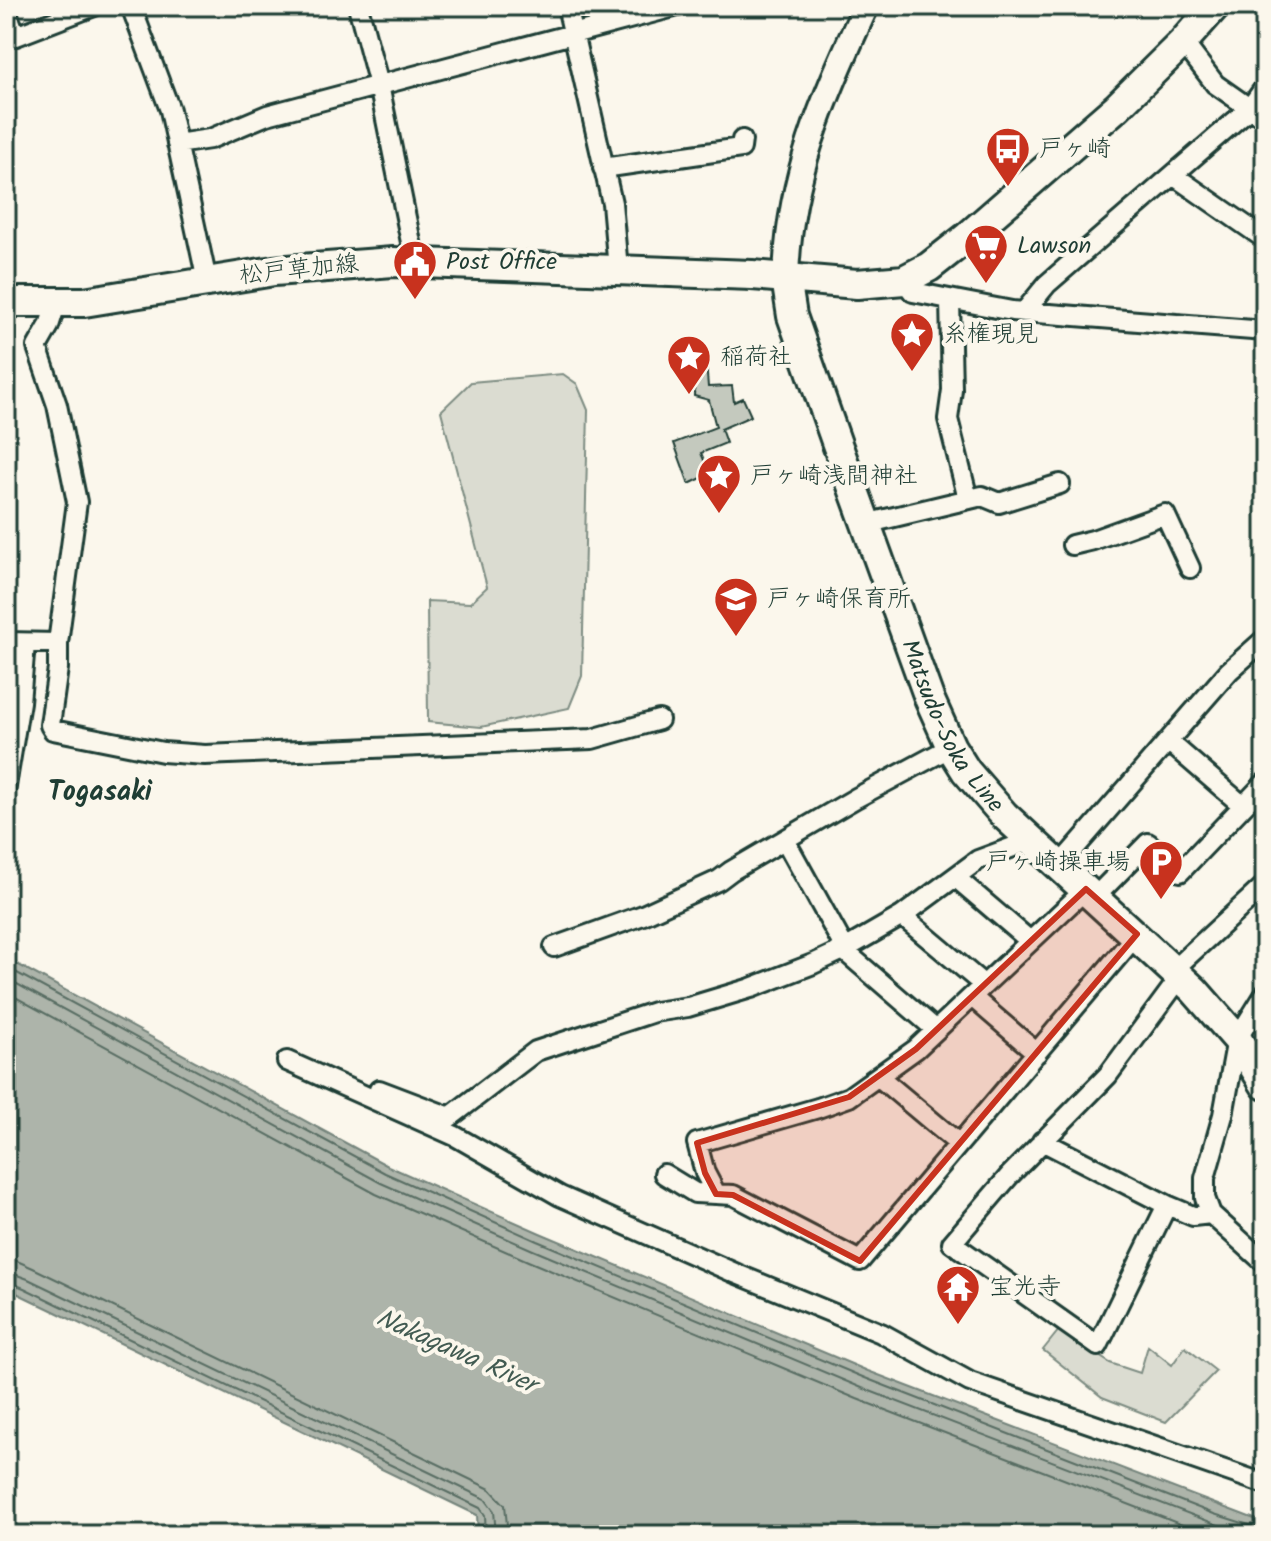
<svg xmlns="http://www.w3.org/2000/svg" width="1271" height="1541" font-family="Kalam,'Klee One',sans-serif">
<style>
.green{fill:#dbdcd1;stroke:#7d8c82;stroke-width:2}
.water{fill:#adb4aa;stroke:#74847b;stroke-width:2}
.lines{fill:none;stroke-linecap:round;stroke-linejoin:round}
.shore{stroke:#586d63;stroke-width:2}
.building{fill:#c4c9be;stroke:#1f3d34;stroke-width:2}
.street-casing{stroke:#1f3d34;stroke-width:24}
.secondary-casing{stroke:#1f3d34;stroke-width:30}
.primary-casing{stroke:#1f3d34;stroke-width:34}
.street{stroke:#fbf7ec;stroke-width:18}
.secondary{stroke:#fbf7ec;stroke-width:24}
.primary{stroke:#fbf7ec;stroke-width:28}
.marked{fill:#c8321e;fill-opacity:0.2;stroke:#c8321e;stroke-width:6;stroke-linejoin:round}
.labels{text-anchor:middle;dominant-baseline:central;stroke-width:8;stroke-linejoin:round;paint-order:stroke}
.poi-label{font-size:24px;fill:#1f3d34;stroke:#fbf7ec;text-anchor:start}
.street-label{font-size:24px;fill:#1f3d34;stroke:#fbf7ec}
.water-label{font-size:26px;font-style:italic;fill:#425b52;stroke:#fbf7ec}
.quarter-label{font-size:28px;font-weight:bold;fill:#1f3d34;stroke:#fbf7ec}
</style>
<rect width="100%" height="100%" fill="#fbf7ec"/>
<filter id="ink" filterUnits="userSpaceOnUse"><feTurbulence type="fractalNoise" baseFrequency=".0125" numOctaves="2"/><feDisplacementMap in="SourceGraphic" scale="16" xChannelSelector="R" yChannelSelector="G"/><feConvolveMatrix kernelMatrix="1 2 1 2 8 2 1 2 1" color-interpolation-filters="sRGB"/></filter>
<g filter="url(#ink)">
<path class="green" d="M563 374 577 384 588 410 582 676 569 708 481 727 428 722 427 601 470 603 487 587 441 411 471 382Z
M1059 1330 1110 1363 1140 1373 1148 1346 1172 1365 1185 1347 1216 1371 1166 1422 1102 1397 1043 1350Z"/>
<path class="water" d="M6 958 388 1166 540 1233 868 1371 1265 1523V1535H478L477 1515 6 1288Z"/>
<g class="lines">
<path class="shore" d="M6 967 385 1173 537 1241 865 1378 1214 1514 1265 1530
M6 978 381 1183 533 1250 862 1388 1244 1535
M6 992 376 1194 528 1261 857 1399 1208 1535
M6 1259 17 1261 33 1268 490 1489 505 1505 508 1535
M6 1271 28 1279 485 1499 494 1511 496 1535
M6 1281 24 1288 480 1508 485 1515 486 1535"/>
</g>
<path class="building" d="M695 349H705L708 387 732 386 734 402 743 398 751 416 721 429 726 443 701 453 710 474 689 484 674 443 716 427 709 400 694 396 695 373H687L686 354H695Z"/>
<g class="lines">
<g class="street-casing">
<path id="street" d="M131 6 170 110 207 281
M358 6 379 85 415 262
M567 6 612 203 618 269
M6 10 16 36 94 6
M1183 42 1215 84 1265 119
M177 144 210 139 267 115 678 6
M603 168 741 148 742 140
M1173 175 1265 239
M904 280 913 292 1012 311 1265 331
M950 300 952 390 948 419 968 499
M56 304 49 326 37 347 57 405 77 502 58 643V668L50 725 53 730 163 752 205 755 592 739 659 720
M1024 312 1047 284 1250 108 1265 87
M865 524 982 496 999 503 1060 484
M1072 545 1093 540 1165 514 1190 568
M6 642 58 643
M1168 741 1242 805
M6 786 20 702 25 644
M785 840 848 954 935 1029
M1060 865 1229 671 1265 639
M955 877 1030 941
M1086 889 916 1049 849 1097 818 1108 697 1143 705 1173 716 1194 733 1195 860 1261 1137 934
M1095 897 1148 843 1180 872 1265 783
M902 916 984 985
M554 947 643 915 719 880 731 871 856 798 951 747
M1174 969 1265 885
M1265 994 1237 1039 1223 1115 1205 1178V1198L1211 1214 1265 1263
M972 997 1037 1053
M287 1061 455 1136 560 1196 737 1274 881 1333 970 1382 1265 1484
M879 1077 959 1144
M379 1090 450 1117 536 1051 654 1012 688 1007 751 988 813 964 845 949 902 916 978 860 1032 840
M1042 1141 1167 1205 1193 1216 1211 1214
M664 1174 695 1193 716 1194
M1167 1205 1098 1346 952 1243 1010 1175 1108 1075 1181 976"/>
</g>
<g class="secondary-casing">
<path id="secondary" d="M786 278C789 174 824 99 866 6"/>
</g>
<g class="primary-casing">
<g id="primary">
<path id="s1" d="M786 278 792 316 837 444 929 698 951 747 966 771 1004 815 1194 990 1237 1039 1265 1085"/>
<path d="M6 302H84L274 271 393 262 752 275 857 284 904 280 929 267 966 238 1117 107 1183 42 1215 6"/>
</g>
</g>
<use href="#street" class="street"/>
<use href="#secondary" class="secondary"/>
<use href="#primary" class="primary"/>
</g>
</g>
<path class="marked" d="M1086 889 1137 934 860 1261 733 1195 716 1194 705 1173 697 1143 849 1097 916 1049Z"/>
<defs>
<g id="bus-pin" transform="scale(2.3)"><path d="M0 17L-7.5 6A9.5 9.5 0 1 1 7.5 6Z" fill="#c8321e" stroke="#fbf7ec"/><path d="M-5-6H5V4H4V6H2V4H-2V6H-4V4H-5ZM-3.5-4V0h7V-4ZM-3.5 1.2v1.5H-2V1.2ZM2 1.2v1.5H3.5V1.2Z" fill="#fff"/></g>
<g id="supermarket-pin" transform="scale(2.3)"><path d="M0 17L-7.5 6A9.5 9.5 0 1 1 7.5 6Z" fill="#c8321e" stroke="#fbf7ec"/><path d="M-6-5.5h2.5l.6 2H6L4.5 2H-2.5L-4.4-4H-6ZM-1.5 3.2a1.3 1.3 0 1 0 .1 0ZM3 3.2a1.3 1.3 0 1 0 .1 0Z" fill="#fff"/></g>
<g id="civic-pin" transform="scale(2.3)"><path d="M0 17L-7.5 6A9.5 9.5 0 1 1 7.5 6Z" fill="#c8321e" stroke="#fbf7ec"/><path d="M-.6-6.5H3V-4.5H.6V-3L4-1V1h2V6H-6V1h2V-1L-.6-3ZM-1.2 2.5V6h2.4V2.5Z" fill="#fff"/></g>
<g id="sight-pin" transform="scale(2.3)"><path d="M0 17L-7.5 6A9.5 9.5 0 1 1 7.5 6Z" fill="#c8321e" stroke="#fbf7ec"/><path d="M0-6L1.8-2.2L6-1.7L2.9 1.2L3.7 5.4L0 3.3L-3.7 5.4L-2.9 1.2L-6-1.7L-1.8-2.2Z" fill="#fff"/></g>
<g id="school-pin" transform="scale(2.3)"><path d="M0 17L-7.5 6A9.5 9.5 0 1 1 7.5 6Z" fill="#c8321e" stroke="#fbf7ec"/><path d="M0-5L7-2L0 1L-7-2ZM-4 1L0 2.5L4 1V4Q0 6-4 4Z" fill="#fff"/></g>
<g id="parking-pin" transform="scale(2.3)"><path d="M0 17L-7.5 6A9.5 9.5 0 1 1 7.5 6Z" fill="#c8321e" stroke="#fbf7ec"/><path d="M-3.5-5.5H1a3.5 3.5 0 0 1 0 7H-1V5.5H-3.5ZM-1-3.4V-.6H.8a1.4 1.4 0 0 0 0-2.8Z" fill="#fff"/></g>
<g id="temple-pin" transform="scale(2.3)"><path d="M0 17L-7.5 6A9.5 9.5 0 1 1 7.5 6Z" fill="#c8321e" stroke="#fbf7ec"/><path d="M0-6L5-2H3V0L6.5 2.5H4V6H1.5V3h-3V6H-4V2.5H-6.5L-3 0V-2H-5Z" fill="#fff"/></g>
</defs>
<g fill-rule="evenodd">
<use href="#bus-pin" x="1008" y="149"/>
<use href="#supermarket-pin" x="986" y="246"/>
<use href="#civic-pin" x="415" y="262"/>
<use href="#sight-pin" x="912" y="334"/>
<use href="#sight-pin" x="689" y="357"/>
<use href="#sight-pin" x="719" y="476"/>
<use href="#school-pin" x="736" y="599"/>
<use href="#parking-pin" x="1161" y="862"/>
<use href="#temple-pin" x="958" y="1287"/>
</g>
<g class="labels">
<g class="poi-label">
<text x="1039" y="149">戸ヶ崎</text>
<text x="1017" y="246">Lawson</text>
<text x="446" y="262">Post Office</text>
<text x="943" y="334">糸権現見</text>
<text x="720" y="357">稲荷社</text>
<text x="750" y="476">戸ヶ崎浅間神社</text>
<text x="767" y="599">戸ヶ崎保育所</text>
<text x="1130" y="862" text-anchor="end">戸ヶ崎操車場</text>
<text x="989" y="1287">宝光寺</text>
</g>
<g class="street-label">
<text transform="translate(299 270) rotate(-6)">松戸草加線</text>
<text stroke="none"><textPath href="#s1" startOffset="480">Matsudo-Soka Line</textPath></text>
</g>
<g class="water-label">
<text transform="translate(456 1352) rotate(24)">Nakagawa River</text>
</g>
<g class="quarter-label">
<text x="100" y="792">Togasaki</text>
</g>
</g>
<rect width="1271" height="1541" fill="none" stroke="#fbf7ec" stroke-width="32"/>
<rect x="16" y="16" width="1239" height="1509" fill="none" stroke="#1f3d34" stroke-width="3" filter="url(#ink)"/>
</svg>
